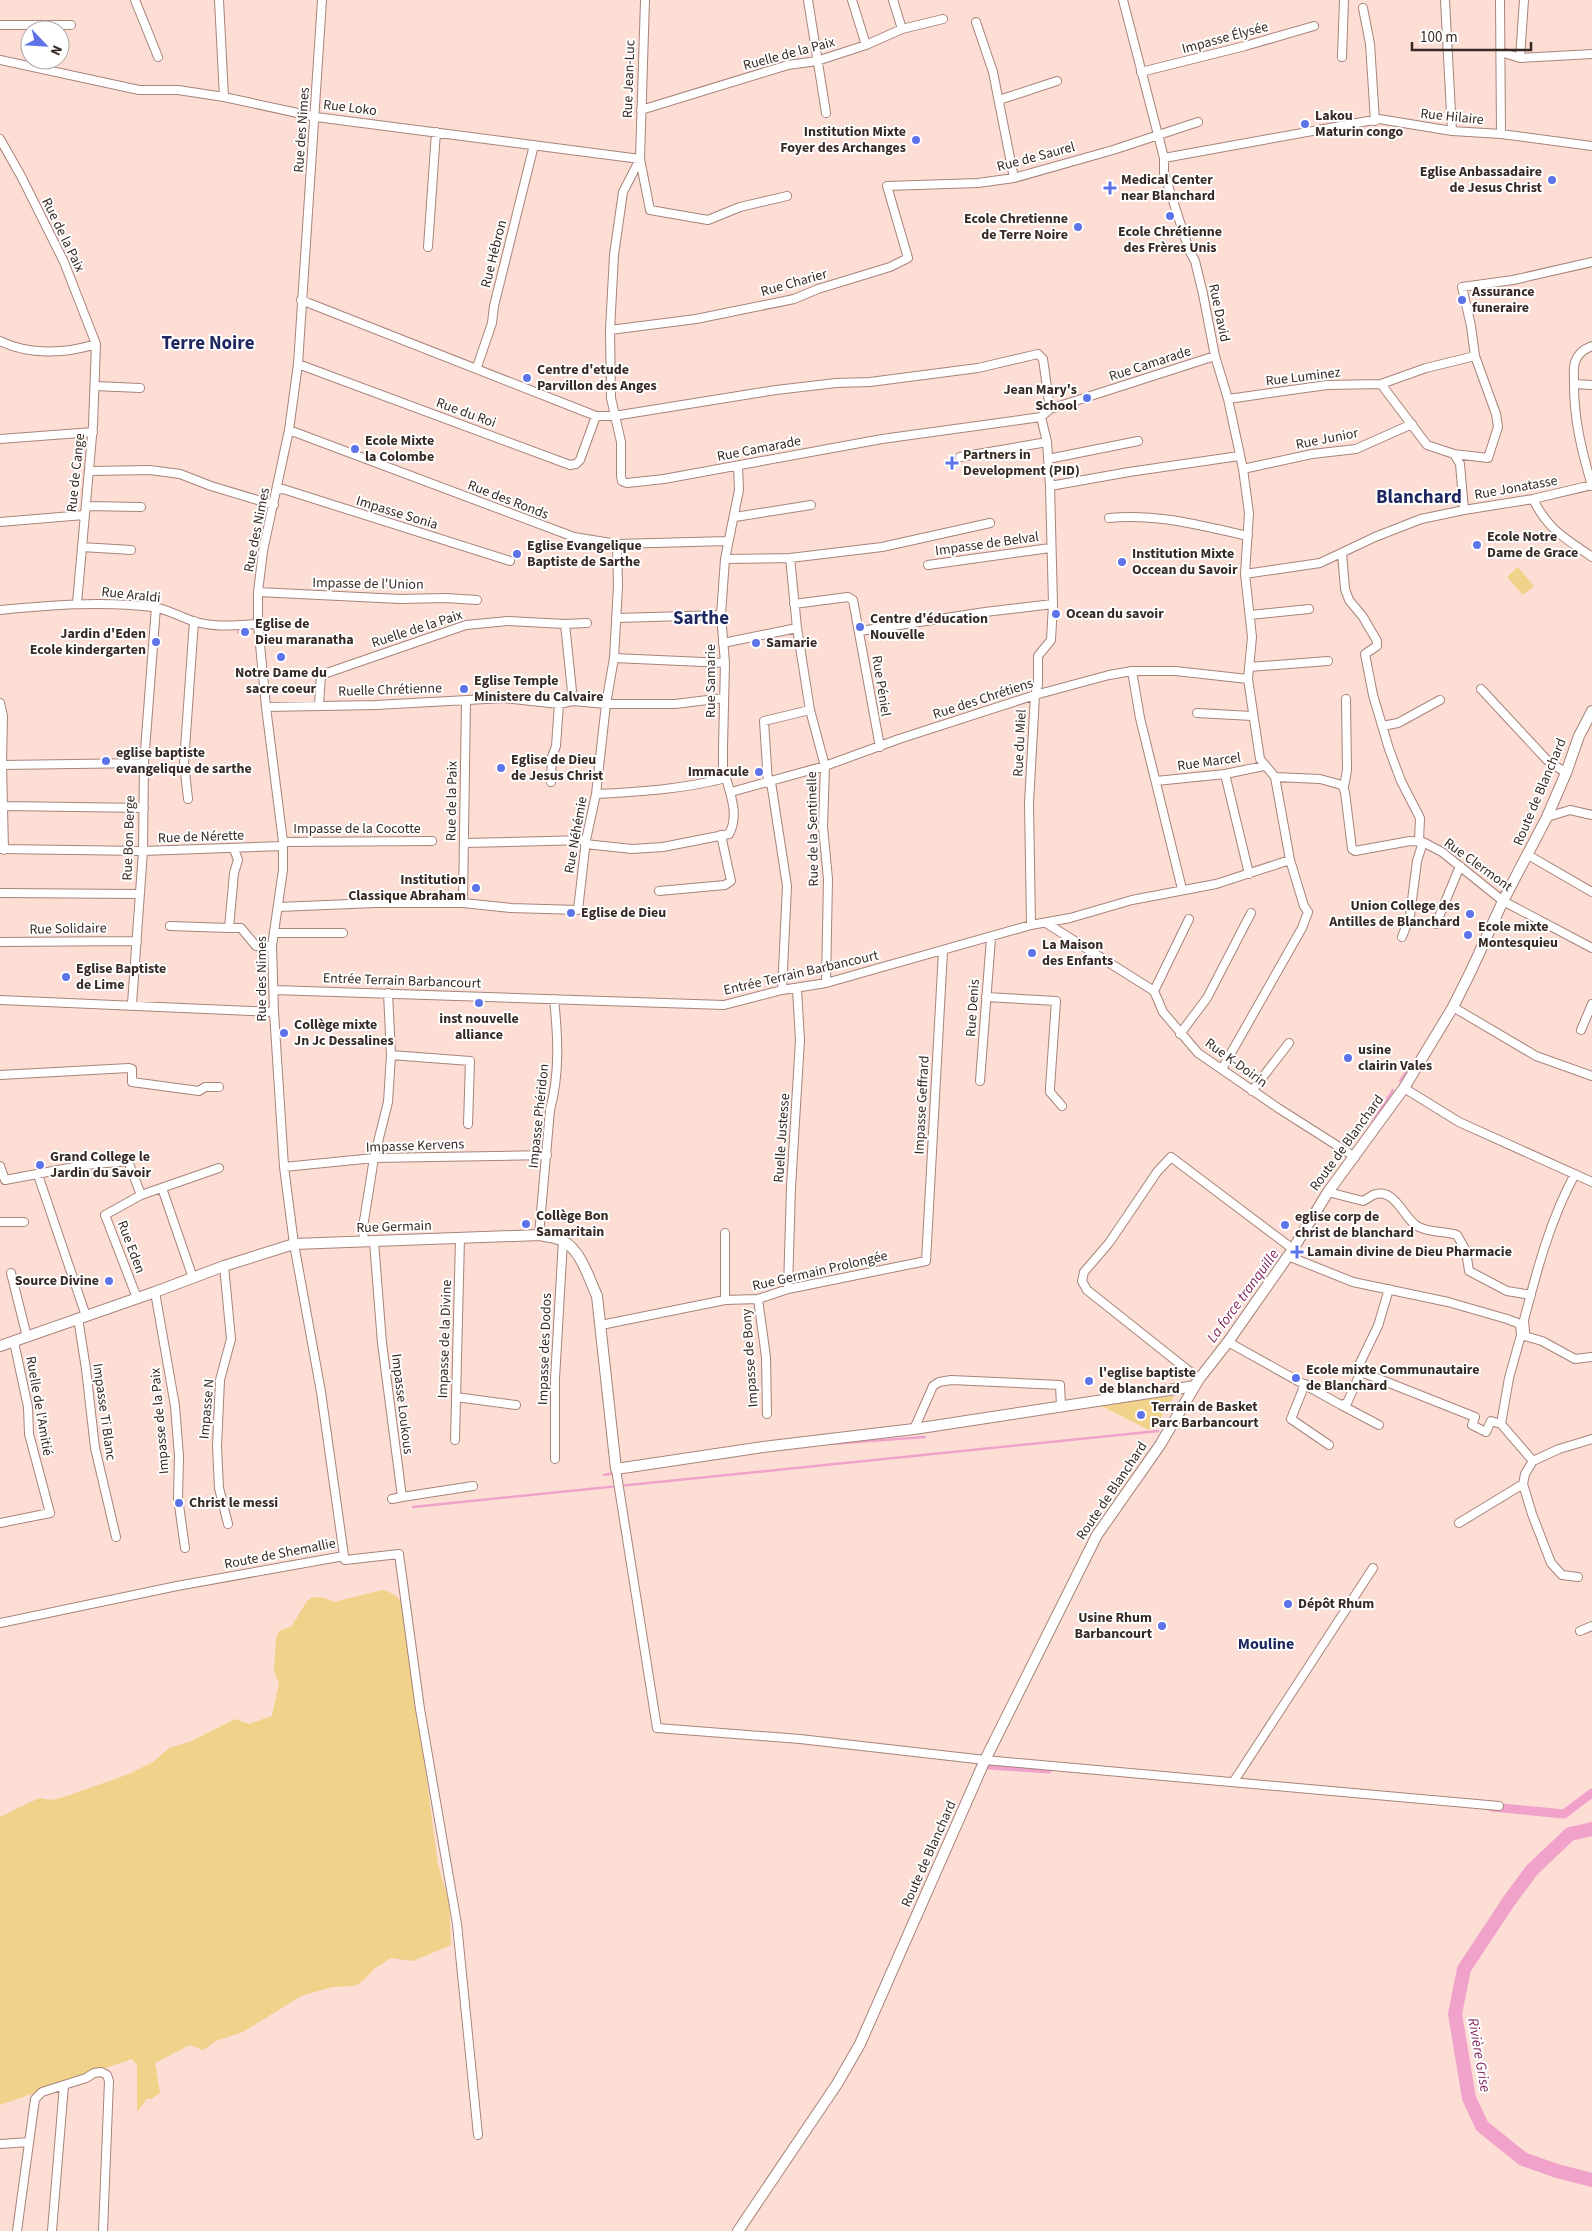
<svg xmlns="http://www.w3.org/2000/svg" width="1592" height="2231" font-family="'Source Sans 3',sans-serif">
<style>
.green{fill:#f0d28a}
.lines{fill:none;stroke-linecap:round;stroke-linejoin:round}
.stream{stroke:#f1a2cb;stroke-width:2.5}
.canal{stroke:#f1a2cb;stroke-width:9}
.river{stroke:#f1a2cb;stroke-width:14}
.minor-casing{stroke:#a7847a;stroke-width:10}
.tertiary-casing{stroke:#a7847a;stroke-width:12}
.minor{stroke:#fff;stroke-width:8}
.tertiary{stroke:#fff;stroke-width:10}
.poi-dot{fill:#5d73ea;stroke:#fff;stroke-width:2}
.labels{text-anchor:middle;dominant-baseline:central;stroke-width:4;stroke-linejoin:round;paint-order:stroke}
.street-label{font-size:14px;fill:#372924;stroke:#fff}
.poi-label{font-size:14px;font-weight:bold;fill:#372924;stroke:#fff;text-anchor:start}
.water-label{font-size:15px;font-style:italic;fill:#82295e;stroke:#fff}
.quarter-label{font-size:16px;font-weight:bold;fill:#1e275f;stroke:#fff}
.district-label{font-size:19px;font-weight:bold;fill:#1e275f;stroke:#fff}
</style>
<rect width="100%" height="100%" fill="#fdded4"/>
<path class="green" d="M1518 567 1534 586 1523 595 1507 577Z
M1174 1396 1157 1424 1149 1430 1099 1405Z
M382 1590C403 1595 401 1603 406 1622L438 1865 449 1901 451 1945 413 1961 391 1958 374 1969 363 1981 355 1986 332 1987 301 1996 243 2032 216 2041 203 2050 190 2045 155 2063 160 2093 152 2099H147L137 2112V2065L132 2059 0 2105V1817L39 1798 51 1800 64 1797 129 1774 153 1762 169 1748 189 1742 235 1719 249 1724 272 1716 279 1683 274 1671 276 1638 279 1631 291 1627 307 1601 312 1597 325 1598 334 1602Z"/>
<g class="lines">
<path class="stream" d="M238 632 251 628
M1501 893 1506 884
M1400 1081 1415 1060
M1372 1123 1393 1090
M828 1444 925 1437
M604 1475 615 1473
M413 1507 1158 1431"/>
<path class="canal" d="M989 1765 1048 1769
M1492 1807 1564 1814 1592 1793"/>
<path class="river" d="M1592 1829 1570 1834 1532 1870 1509 1901 1464 1969 1455 2014 1469 2098 1482 2126 1523 2159 1557 2171 1592 2180"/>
<g class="minor-casing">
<path id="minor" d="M135 0 158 57
M219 0 224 97
M322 0 298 364 289 430 263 551 258 592V624L266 707 283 842V870L272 946 274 1012 284 1167 294 1244 321 1392 344 1556
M645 0 640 159 650 210 708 220 740 207 787 196
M808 0 826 113
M852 0 866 45
M893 0 902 29
M1123 0 1164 158V173L1189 250 1195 261 1203 294 1215 356 1228 399 1243 469 1249 513 1245 574 1252 637 1248 679 1260 759 1275 777 1320 779 1342 785 1345 792 1352 849 1355 851 1410 841 1423 842 1442 852 1503 901 1592 948
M1445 0 1452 131
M1500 0 1501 134
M1363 8 1370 44 1375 121
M976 22 993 72 1014 178
M0 25H71
M1501 52 1520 58 1592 54
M1342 57 1344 0
M1520 58 1524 0
M0 60 139 90H178L224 97 316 117 640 159
M1141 72 1245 46 1314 26
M999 100 1057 81
M641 110 788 65 817 61 866 45 902 29 943 19
M0 139 21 176 64 262 96 344 93 425 77 603
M1164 158 1379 119 1452 131 1501 134 1592 146
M640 159 623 192 614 255 610 330 611 398 621 442V476L622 481 627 483 664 479 882 439 1041 417 1050 409 1215 356
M428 247 436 132
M301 300 596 416H614L776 390 836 383 870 382 978 368 1038 354 1043 359 1050 409
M610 330 696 319 794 299 818 289 890 267 908 258 887 186 978 183 1014 178 1113 150 1198 122
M0 341C29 355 65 354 96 344
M298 364 570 465 576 464 580 460 596 416
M477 367 492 323 494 306 534 145
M1381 384 1427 445 1454 454 1460 464 1464 510
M1574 384 1592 385
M95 386 140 388
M1228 399 1327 385 1381 384 1426 368 1475 356 1471 326 1462 287 1513 280 1592 262
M289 430 574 537 617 544 728 541
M0 439 93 432
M1454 454 1488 458 1498 427 1496 414 1475 356
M960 457 1047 442
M1048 459 1138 441
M1243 469 1312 454 1356 449 1412 424
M90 471 150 470 180 474 211 486 274 505
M1050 486 1129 472 1239 456
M1592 486C1582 452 1574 420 1574 385 1574 377 1573 369 1575 362 1578 353 1584 349 1592 346
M277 490 283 489 510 561
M1533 499C1548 530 1565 538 1592 557
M86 506 141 507
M735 517 811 505
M1109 518C1157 513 1202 526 1248 536
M0 522 84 515
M82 547 131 550
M1342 553 1345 589 1349 600 1363 617 1377 641V646L1365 654 1373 695 1389 749 1401 781 1420 818 1419 841
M790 558 797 628 810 710 825 766 823 827 828 879 826 983
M725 559 790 558 882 547 990 523
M928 565 1050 548
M1245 574 1320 563 1375 537 1421 519 1464 510 1533 499 1592 485
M258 592 400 599 446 598 477 600
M794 604 848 597 853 600 880 747
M0 610C51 605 102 601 153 607 167 609 180 617 193 621 215 628 236 625 258 624
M1250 615 1309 609
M616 618 721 615
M565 624 587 623
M860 631 985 612 1053 604
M723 643 797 628
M614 658 725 663
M1249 667 1328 661
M1132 671 1140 718 1182 889
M1481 689 1547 760 1566 773
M0 703 3 716 2 765 4 850
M319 705 321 675 466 625 508 621 565 624 573 701
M266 707 376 705 504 698 559 704 573 701 606 704H675L724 698
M1197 713 1252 716
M1382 726 1398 723 1440 700
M2 765 144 763
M1225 774 1249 874
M726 778 723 768V747L725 663 721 615 725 559 739 490 738 466
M1156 781 1225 774 1264 766
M551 782 552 757 556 746 559 704
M771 782 787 886 782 990
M768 783 764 721 810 710
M1344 787 1347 770 1346 699
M731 792 825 766 899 739 1035 695 1109 675 1132 671H1175L1248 679
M188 799 184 763 194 621
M4 806 144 808
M1547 817 1570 810 1592 815
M283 842 432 841
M465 843 586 840
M585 844 632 849 663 847 729 834C739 816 731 796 726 778 683 789 641 792 596 794
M0 849 143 851 283 846
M234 849 238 860 234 873 229 928H241L256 946H272
M1528 855 1592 892
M659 891 725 885 731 881 721 835
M0 893 139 894
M463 903 466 700
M278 907 375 903H463L511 908 578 910 586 840 596 794 606 704 614 658 618 586 617 544
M1046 923 1154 991 1163 1012 1198 1053 1278 1108 1355 1157
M1436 924 1460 866
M1031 925 1029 803 1035 695 1038 685V656L1051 640 1053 604 1050 486 1047 442 1041 417
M170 926 229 928
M274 933H343
M1402 937 1410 916 1417 861 1423 842
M0 942 137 941
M274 990 724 1005 782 990 826 983 1031 925 1070 918 1132 900 1216 884 1290 860
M1154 991 1189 919
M986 997 1056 1001 1050 1088V1092L1062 1106
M0 1000 274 1012
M132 1004 143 851 144 763 156 607
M1453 1007 1536 1056 1592 1076
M1581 1030 1592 1004
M1180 1034 1207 998 1251 913
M391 1055 470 1061 468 1124
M1222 1069 1302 928 1308 912 1304 906 1290 860 1275 777
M0 1075 129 1068 132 1069V1082L199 1091 205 1087H219
M980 1081 991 938
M1404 1088 1459 1122 1592 1182
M1252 1091 1289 1043
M0 1166 5 1180 85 1165 128 1161 141 1195 219 1168
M284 1167 374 1158 547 1155
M38 1175 86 1316
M162 1188 193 1278
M1328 1192 1363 1201C1367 1199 1370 1197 1373 1195 1396 1186 1404 1221 1419 1227 1431 1233 1445 1231 1457 1235L1466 1251 1469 1271 1507 1291 1531 1295
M0 1222H24
M539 1235 550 1110C560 1073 558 1037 554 999
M364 1241 363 1227 374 1158 388 1102 391 1055 388 993
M374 1242 382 1343 402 1497 473 1486
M1288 1256 1353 1282 1448 1302 1507 1319 1520 1324 1521 1335 1542 1341 1575 1359 1592 1357
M224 1266 231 1339 220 1380 217 1446 219 1488 228 1524
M11 1273 27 1337
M788 1289 791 1187 800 1040 797 989
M155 1292 175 1406 179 1456 178 1498 185 1548
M137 1298 105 1215 141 1195
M758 1299 766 1357 767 1414
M725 1300V1233
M78 1318 86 1369 95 1448 116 1537
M601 1325 725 1300 758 1299 788 1289 926 1261 943 951
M1525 1331 1524 1320C1537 1270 1550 1220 1575 1174
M1521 1335 1509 1378 1501 1424 1533 1461
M1228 1342 1341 1405 1347 1403 1360 1374 1364 1373 1475 1417 1472 1425 1486 1432 1491 1421 1501 1424
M1360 1374V1363L1378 1326 1389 1289
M1199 1379 1087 1290 1082 1281 1084 1272 1109 1243 1157 1172 1171 1157 1293 1249
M1305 1384 1291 1419 1329 1445
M456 1397 516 1405
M1341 1405 1379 1425
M914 1429 933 1386 939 1382 951 1380 1060 1385 1061 1406
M455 1440 460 1238
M555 1459V1379L563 1240
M616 1469 657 1728 800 1739 985 1760 1499 1806
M392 1499 402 1497
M0 1523 50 1513 29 1434 28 1407 14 1342
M1459 1523 1523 1484
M344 1556 345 1560 399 1554 420 1709 457 1924 478 2135
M1578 1577 1562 1575 1551 1563 1532 1514 1523 1484 1525 1474 1533 1461 1559 1449 1592 1439
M0 1623 177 1586 344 1556
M1580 1631 1592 1626
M1234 1781 1373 1568
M0 2144 29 2142
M17 2231 35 2099 42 2092 86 2078 94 2073 101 2072 107 2075 109 2081 103 2231
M52 2231 64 2085"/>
</g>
<g class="tertiary-casing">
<path id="tertiary" d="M0 1346 155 1292 224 1266 294 1244 539 1235C547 1237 556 1237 563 1241 581 1250 589 1279 597 1296L616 1469 763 1447 914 1429 1195 1386
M738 2231 837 2084 860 2044 985 1760 1097 1535 1160 1445 1199 1379 1228 1342 1293 1249 1328 1192 1404 1088 1453 1007 1470 973 1503 901 1547 817 1566 773 1579 736 1592 711"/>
</g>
<use href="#minor" class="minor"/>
<use href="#tertiary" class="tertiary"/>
</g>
<g class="poi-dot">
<circle cx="1305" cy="124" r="5"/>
<circle cx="916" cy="140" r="5"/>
<circle cx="1552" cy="180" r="5"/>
<path d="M1107.5 180.5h5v5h5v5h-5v5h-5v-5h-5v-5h5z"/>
<circle cx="1170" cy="216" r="5"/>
<circle cx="1078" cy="227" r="5"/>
<circle cx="1462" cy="300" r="5"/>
<circle cx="527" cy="378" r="5"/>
<circle cx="1087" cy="398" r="5"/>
<circle cx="355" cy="449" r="5"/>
<path d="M949.5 455.5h5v5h5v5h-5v5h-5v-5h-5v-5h5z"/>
<circle cx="1477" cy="545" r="5"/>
<circle cx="517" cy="554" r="5"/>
<circle cx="1122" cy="562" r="5"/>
<circle cx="1056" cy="614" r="5"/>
<circle cx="860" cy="627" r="5"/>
<circle cx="245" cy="632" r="5"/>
<circle cx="156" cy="642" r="5"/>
<circle cx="756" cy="643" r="5"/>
<circle cx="281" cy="657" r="5"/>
<circle cx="464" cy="689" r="5"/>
<circle cx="106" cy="761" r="5"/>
<circle cx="501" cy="768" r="5"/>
<circle cx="759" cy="772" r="5"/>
<circle cx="476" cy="888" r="5"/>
<circle cx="571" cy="913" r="5"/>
<circle cx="1470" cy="914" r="5"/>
<circle cx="1468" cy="935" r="5"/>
<circle cx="1032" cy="953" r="5"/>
<circle cx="66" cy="977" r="5"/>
<circle cx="479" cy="1003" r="5"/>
<circle cx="284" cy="1033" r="5"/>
<circle cx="1348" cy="1058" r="5"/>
<circle cx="40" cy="1165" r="5"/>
<circle cx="526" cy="1224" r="5"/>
<circle cx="1285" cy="1225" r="5"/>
<path d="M1294.5 1244.5h5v5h5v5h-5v5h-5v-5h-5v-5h5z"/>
<circle cx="109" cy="1281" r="5"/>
<circle cx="1296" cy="1378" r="5"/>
<circle cx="1089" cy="1381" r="5"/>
<circle cx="1141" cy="1415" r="5"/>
<circle cx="179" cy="1503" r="5"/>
<circle cx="1288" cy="1604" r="5"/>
<circle cx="1162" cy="1626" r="5"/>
</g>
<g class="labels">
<g class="street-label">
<text transform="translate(1225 38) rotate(-15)">Impasse Élysée</text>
<text transform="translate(789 54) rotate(-15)">Ruelle de la Paix</text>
<text transform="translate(629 79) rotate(-88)">Rue Jean-Luc</text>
<text transform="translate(350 108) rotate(7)">Rue Loko</text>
<text transform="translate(1452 117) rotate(6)">Rue Hilaire</text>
<text transform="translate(302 130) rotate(-86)">Rue des Nimes</text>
<text transform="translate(1036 157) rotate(-15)">Rue de Saurel</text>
<text transform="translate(63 235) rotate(64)">Rue de la Paix</text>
<text transform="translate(494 254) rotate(-76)">Rue Hébron</text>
<text transform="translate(794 283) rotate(-16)">Rue Charier</text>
<text transform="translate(1219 313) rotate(78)">Rue David</text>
<text transform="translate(1150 364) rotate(-18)">Rue Camarade</text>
<text transform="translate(1303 377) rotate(-7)">Rue Luminez</text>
<text transform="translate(466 413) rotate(20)">Rue du Roi</text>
<text transform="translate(1327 439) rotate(-11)">Rue Junior</text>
<text transform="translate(759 449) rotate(-11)">Rue Camarade</text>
<text transform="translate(76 473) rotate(-84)">Rue de Cange</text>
<text transform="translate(1516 488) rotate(-10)">Rue Jonatasse</text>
<text transform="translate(508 500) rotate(21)">Rue des Ronds</text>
<text transform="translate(397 513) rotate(17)">Impasse Sonia</text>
<text transform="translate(257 530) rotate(-79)">Rue des Nimes</text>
<text transform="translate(987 544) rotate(-8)">Impasse de Belval</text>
<text transform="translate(368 584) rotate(1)">Impasse de l'Union</text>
<text transform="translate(131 595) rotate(6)">Rue Araldi</text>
<text transform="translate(417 629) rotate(-18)">Ruelle de la Paix</text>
<text transform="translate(711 681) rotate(-90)">Rue Samarie</text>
<text transform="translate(881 686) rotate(81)">Rue Péniel</text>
<text transform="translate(390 690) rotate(-2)">Ruelle Chrétienne</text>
<text transform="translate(983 699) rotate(-18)">Rue des Chrétiens</text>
<text transform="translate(1020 743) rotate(-87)">Rue du Miel</text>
<text transform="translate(1209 762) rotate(-8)">Rue Marcel</text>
<text transform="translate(1540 792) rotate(-67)">Route de Blanchard</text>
<text transform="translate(452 801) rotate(-89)">Rue de la Paix</text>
<text x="357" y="829">Impasse de la Cocotte</text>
<text transform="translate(813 829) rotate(-91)">Rue de la Sentinelle</text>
<text transform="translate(576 835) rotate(-80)">Rue Néhémie</text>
<text transform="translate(201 837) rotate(-2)">Rue de Nérette</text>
<text transform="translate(129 838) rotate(-88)">Rue Bon Berge</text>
<text transform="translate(1478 865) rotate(36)">Rue Clermont</text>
<text transform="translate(68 929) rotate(-1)">Rue Solidaire</text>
<text transform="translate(801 973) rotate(-13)">Entrée Terrain Barbancourt</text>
<text transform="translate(262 979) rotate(-90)">Rue des Nimes</text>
<text transform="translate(402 981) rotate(2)">Entrée Terrain Barbancourt</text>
<text transform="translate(973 1008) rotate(-86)">Rue Denis</text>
<text transform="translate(1236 1063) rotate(36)">Rue K-Doirin</text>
<text transform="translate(922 1105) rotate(-87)">Impasse Geffrard</text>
<text transform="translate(539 1116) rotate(-84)">Impasse Phéridon</text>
<text transform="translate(782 1138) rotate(-86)">Ruelle Justesse</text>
<text transform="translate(1347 1143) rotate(-54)">Route de Blanchard</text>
<text transform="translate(415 1146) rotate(-2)">Impasse Kervens</text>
<text transform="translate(394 1227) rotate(-2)">Rue Germain</text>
<text transform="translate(131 1247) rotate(69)">Rue Eden</text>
<text transform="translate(820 1271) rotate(-13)">Rue Germain Prolongée</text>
<text transform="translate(445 1339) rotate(-88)">Impasse de la Divine</text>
<text transform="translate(545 1349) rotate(-88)">Impasse des Dodos</text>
<text transform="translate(750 1358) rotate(-94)">Impasse de Bony</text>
<text transform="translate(402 1404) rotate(83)">Impasse Loukous</text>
<text transform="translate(39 1406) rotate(80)">Ruelle de l'Amitié</text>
<text transform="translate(207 1409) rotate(-85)">Impasse N</text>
<text transform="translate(104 1412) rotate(82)">Impasse Ti Blanc</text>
<text transform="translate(160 1421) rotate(-95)">Impasse de la Paix</text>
<text transform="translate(1112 1491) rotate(-56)">Route de Blanchard</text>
<text transform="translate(280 1554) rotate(-11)">Route de Shemallie</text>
<text transform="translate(929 1854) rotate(-66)">Route de Blanchard</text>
</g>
<g class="poi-label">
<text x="1315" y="116">Lakou<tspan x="1315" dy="16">Maturin congo</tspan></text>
<text x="906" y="132" text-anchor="end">Institution Mixte<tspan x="906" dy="16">Foyer des Archanges</tspan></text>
<text x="1542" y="172" text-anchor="end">Eglise Anbassadaire<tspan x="1542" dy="16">de Jesus Christ</tspan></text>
<text x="1121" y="180">Medical Center<tspan x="1121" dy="16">near Blanchard</tspan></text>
<text x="1068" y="219" text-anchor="end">Ecole Chretienne<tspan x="1068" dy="16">de Terre Noire</tspan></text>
<text x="1170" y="232" text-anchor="middle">Ecole Chrétienne<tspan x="1170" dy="16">des Frères Unis</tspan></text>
<text x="1472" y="292">Assurance<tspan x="1472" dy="16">funeraire</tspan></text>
<text x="537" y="370">Centre d'etude<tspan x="537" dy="16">Parvillon des Anges</tspan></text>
<text x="1077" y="390" text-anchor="end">Jean Mary's<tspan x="1077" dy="16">School</tspan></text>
<text x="365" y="441">Ecole Mixte<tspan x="365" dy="16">la Colombe</tspan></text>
<text x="963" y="455">Partners in<tspan x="963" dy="16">Development (PID)</tspan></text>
<text x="1487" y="537">Ecole Notre<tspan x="1487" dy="16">Dame de Grace</tspan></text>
<text x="527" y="546">Eglise Evangelique<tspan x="527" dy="16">Baptiste de Sarthe</tspan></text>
<text x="1132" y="554">Institution Mixte<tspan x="1132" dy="16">Occean du Savoir</tspan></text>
<text x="1066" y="614">Ocean du savoir</text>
<text x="870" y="619">Centre d'éducation<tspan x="870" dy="16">Nouvelle</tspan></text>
<text x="255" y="624">Eglise de<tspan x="255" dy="16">Dieu maranatha</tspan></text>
<text x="146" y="634" text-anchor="end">Jardin d'Eden<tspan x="146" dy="16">Ecole kindergarten</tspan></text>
<text x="766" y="643">Samarie</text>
<text x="281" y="673" text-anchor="middle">Notre Dame du<tspan x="281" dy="16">sacre coeur</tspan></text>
<text x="474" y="681">Eglise Temple<tspan x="474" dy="16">Ministere du Calvaire</tspan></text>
<text x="116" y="753">eglise baptiste<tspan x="116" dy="16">evangelique de sarthe</tspan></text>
<text x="511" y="760">Eglise de Dieu<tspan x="511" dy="16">de Jesus Christ</tspan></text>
<text x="749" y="772" text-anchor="end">Immacule</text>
<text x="466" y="880" text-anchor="end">Institution<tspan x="466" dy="16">Classique Abraham</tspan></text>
<text x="1460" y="906" text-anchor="end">Union College des<tspan x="1460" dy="16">Antilles de Blanchard</tspan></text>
<text x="581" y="913">Eglise de Dieu</text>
<text x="1478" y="927">Ecole mixte<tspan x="1478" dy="16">Montesquieu</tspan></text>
<text x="1042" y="945">La Maison<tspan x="1042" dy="16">des Enfants</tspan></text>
<text x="76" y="969">Eglise Baptiste<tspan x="76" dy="16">de Lime</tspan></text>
<text x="479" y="1019" text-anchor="middle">inst nouvelle<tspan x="479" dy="16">alliance</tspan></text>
<text x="294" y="1025">Collège mixte<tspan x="294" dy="16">Jn Jc Dessalines</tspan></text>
<text x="1358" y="1050">usine<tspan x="1358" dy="16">clairin Vales</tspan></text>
<text x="50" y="1157">Grand College le<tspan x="50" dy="16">Jardin du Savoir</tspan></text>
<text x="536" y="1216">Collège Bon<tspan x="536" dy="16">Samaritain</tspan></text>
<text x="1295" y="1217">eglise corp de<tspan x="1295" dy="16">christ de blanchard</tspan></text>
<text x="1307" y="1252">Lamain divine de Dieu Pharmacie</text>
<text x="99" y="1281" text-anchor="end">Source Divine</text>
<text x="1306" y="1370">Ecole mixte Communautaire<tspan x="1306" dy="16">de Blanchard</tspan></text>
<text x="1099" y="1373">l'eglise baptiste<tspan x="1099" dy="16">de blanchard</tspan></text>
<text x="1151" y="1407">Terrain de Basket<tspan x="1151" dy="16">Parc Barbancourt</tspan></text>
<text x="189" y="1503">Christ le messi</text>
<text x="1298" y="1604">Dépôt Rhum</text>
<text x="1152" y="1618" text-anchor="end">Usine Rhum<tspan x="1152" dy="16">Barbancourt</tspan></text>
</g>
<g class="water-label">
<text transform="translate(1243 1296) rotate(-54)">La force tranquille</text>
<text transform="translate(1479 2055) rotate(80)">Rivière Grise</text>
</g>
<g class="quarter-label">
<text x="1266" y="1644">Mouline</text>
</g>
<g class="district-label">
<text x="208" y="343">Terre Noire</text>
<text x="1419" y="497">Blanchard</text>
<text x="701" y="618">Sarthe</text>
</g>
</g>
<g transform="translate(45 45) rotate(115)"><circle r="24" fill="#ffffff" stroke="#afa9a7"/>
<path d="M0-4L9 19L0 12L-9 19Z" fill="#5d73ea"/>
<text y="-8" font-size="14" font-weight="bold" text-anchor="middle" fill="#372924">N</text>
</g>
<path d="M1412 42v8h119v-8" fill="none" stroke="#372924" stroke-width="2.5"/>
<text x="1420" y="42" font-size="15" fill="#372924" stroke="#ffffff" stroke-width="4" paint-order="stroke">100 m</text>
</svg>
